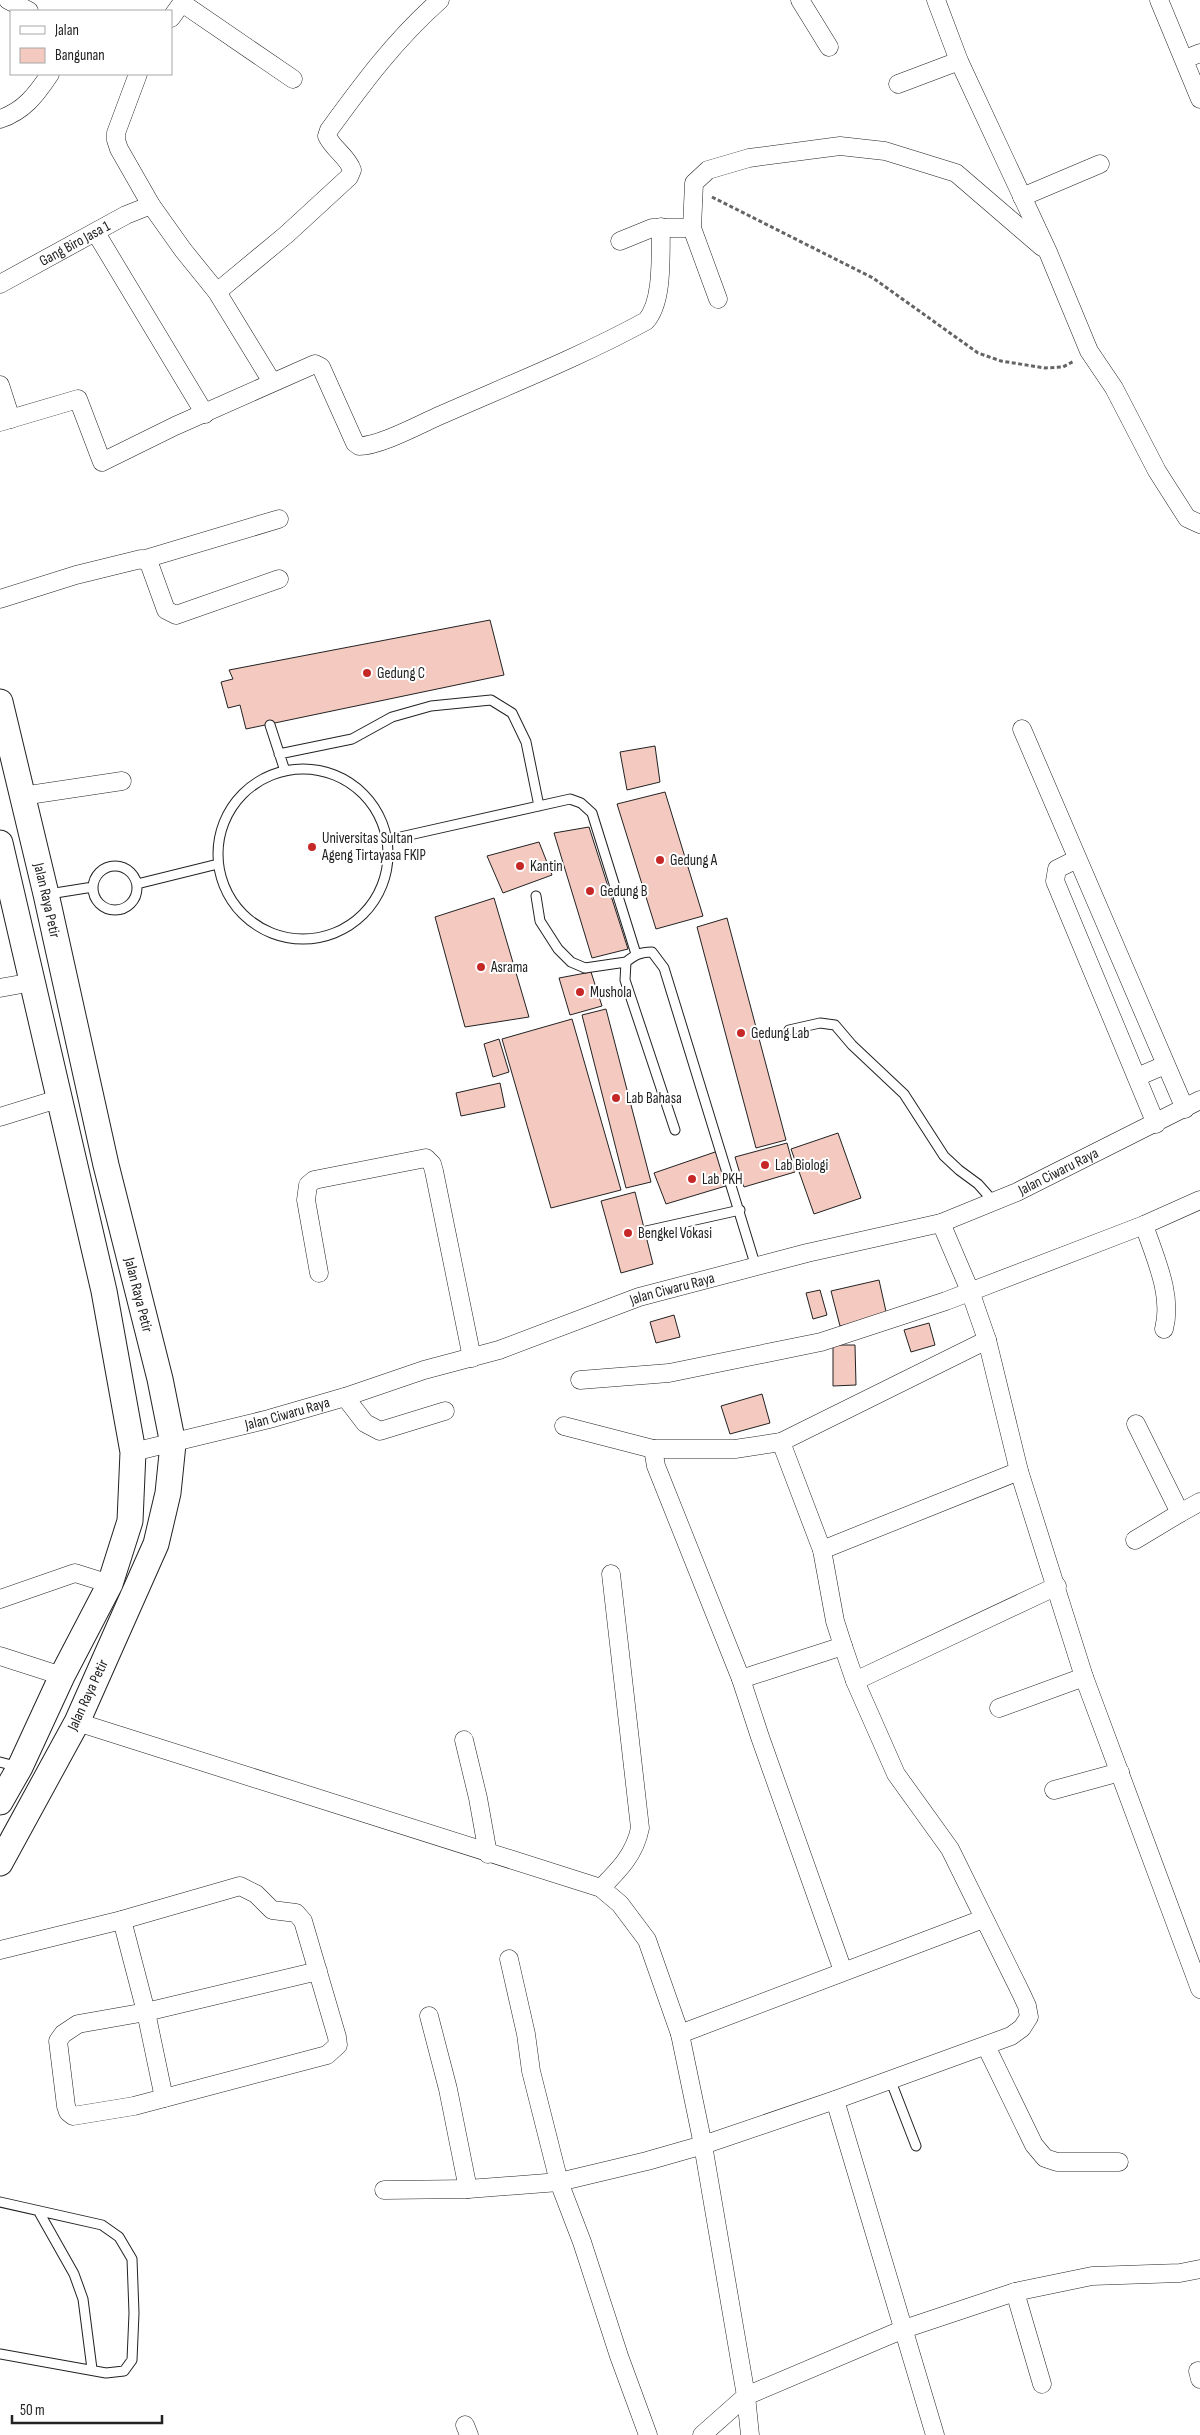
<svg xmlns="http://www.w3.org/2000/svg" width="1200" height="2435" font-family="'Sofia Sans Condensed',sans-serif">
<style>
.building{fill:#f3c9c0;stroke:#222}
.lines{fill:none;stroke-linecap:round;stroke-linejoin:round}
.lane-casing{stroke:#222;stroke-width:11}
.street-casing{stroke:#222;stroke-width:19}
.secondary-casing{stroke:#222;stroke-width:27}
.path{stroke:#646464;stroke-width:3;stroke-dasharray:4 2.5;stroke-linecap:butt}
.lane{stroke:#fff;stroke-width:9}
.street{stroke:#fff;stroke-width:18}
.secondary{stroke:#fff;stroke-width:25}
.poi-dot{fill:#c62828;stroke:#fff;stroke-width:2}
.labels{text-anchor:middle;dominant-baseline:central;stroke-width:4;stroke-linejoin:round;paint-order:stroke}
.street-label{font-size:15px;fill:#222;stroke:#fff}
.poi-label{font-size:15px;fill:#222;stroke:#fff;text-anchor:start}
</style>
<rect width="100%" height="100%" fill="#fff"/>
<path class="building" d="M490 620 504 675 246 729 240 705 228 708 221 682 233 679 229 670Z
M655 746 660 782 627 790 620 752Z
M665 792 703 916 656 929 617 804Z
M589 827 628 949 592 958 554 833Z
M539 842 552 875 503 893 487 856Z
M494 898 529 1017 465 1027 435 917Z
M727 918 786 1140 756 1148 697 927Z
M591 972 602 1006 570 1015 559 978Z
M606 1009 651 1182 626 1188 582 1015Z
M572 1019 621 1190 551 1208 502 1039Z
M499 1039 509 1072 493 1077 484 1044Z
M500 1083 505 1107 461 1116 456 1093Z
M838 1133 861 1198 814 1214 791 1149Z
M787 1143 795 1172 744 1187 735 1157Z
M718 1151 729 1185 666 1204 654 1173Z
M635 1192 653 1264 621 1273 601 1201Z
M879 1280 887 1316 840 1326 831 1291Z
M820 1290 827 1315 813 1319 806 1293Z
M674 1315 680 1337 656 1343 650 1322Z
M929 1323 935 1345 911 1352 904 1330Z
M833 1345H855L856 1385 833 1386Z
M762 1394 770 1423 730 1434 721 1406Z"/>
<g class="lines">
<g class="lane-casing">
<path id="lane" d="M270 725 285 771
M279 754 352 739 392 717 431 706 491 700 512 713 526 742 539 806
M218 854a85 85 0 1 1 170 0a85 85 0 1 1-170 0Z
M387 840 570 799 581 803 592 813 636 954
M93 888a22 22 0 1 1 44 0a22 22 0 1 1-44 0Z
M137 884 218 864
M49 894 93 887
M536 896 540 921 558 949 571 962 585 968 626 962
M789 1030 820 1023 835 1025 852 1045 904 1094 944 1156 959 1170 978 1184 994 1202
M675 1130 625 980 626 962C635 955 640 952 652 952L664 968 756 1267
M646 1231 740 1210
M0 1762 19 1767
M890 2079 916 2146
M0 2202 102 2225 119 2237 132 2259 134 2313 132 2360 124 2371 106 2373 0 2354
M39 2212 74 2274 83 2299 92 2369"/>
</g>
<g class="street-casing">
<g id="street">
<path d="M8 0 29 11"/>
<path d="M800 0 829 47"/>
<path d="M936 0 959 61 1048 252 1089 351 1114 388 1157 471 1187 518 1200 524"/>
<path d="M1159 0 1200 99"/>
<path d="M182 3 293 79"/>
<path d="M171 18 184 0"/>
<path d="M1185 59 1200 53"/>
<path d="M138 74 116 133V140L119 149 151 205 183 250 217 292 272 382"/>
<path d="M898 84 959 61"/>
<path d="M0 119C24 111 36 95 50 74"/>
<path d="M1022 197 1100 164"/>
<path d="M96 233 205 414"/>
<path d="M620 241 652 228H692"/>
<path id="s1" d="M0 284 126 215 151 205"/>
<path d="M217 292 287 234 349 177 352 170C348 157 333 149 327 136L329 130C364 82 395 40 440 0"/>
<path d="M718 299 692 228 694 183 708 170 749 158 840 146 885 151 956 173 1042 247"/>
<path d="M0 385 11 419"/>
<path d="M0 422 78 399 102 462 175 426 315 364 321 367 355 443 359 446C380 446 420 424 441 415 509 385 580 357 646 321 664 301 660 253 661 227"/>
<path d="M145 559 279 519"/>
<path d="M0 599 76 575 141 559 149 563 166 610 176 615 279 579"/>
<path d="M1022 729 1185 1109"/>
<path d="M22 796 122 781"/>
<path d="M1077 859 1057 869 1055 881 1156 1124"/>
<path d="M0 988 33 982"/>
<path d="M1137 1077 1165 1065"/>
<path d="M0 1117 61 1098"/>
<path d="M941 1223 970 1291 987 1340 1019 1471 1084 1677 1200 1989"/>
<path d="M319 1273 306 1200 308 1185 314 1180 426 1158 432 1164 434 1171 472 1358"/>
<path d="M1164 1329C1173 1295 1155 1258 1144 1225L1200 1200"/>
<path d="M580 1380 669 1373 821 1342 946 1301 1144 1225"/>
<path d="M345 1397 365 1423 380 1431 445 1411"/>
<path d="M1136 1424 1180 1513 1200 1502"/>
<path d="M564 1426 653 1449 656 1466 741 1679 760 1737 843 1971"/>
<path d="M781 1442 822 1550"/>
<path d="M653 1449H735L781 1442 987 1340"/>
<path id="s2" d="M133 1452 269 1419 345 1397 424 1370 499 1350 639 1297 807 1253 941 1223 1017 1192 1200 1100"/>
<path d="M1135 1540 1180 1513"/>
<path d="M0 1599 75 1573 110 1584"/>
<path d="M0 1656 62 1676"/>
<path d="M741 1679 843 1646"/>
<path d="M855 1681 1057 1586"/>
<path d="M999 1708 1084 1677"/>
<path d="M77 1722 601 1888 620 1904 647 1940 680 2034"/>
<path d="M464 1740 478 1798 488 1854"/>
<path d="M1054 1790 1120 1772"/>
<path d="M601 1888C619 1870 635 1854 640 1828L611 1574"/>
<path d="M122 1920 146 2012 164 2098"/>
<path d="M0 1950 122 1920 240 1886 256 1894 272 1910 296 1913 303 1921 337 2037 338 2045 327 2055 134 2106 73 2116 68 2112 66 2106 58 2041 63 2034 78 2024 146 2012 318 1971"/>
<path d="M509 1959 526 2034 531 2071 559 2182 582 2242 619 2356 648 2435"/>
<path d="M429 2016 448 2089 468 2189 559 2182 647 2161 703 2145 835 2100 1011 2036 1022 2028 1029 2017 1027 2006 1021 1993 950 1849 896 1774 855 1681 843 1646 835 1621 822 1550 1019 1471"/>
<path d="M986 2046 1034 2145 1045 2158 1057 2162H1119"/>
<path d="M835 2100 935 2435"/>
<path d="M384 2190 468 2189"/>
<path d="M1015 2292 1042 2384"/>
<path d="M1198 2371 1200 2379"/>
<path d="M465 2425 469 2435"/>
<path d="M702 2435 746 2396 703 2145 680 2034 983 1919"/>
<path d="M750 2435 746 2396 904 2329 1015 2292 1092 2276 1180 2273 1200 2269"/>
</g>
</g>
<g class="secondary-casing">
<g id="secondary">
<path id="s3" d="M0 702 46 894 106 1165 160 1379 173 1444 168 1493 156 1544 77 1722 0 1863"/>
<path d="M0 843 104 1291 133 1452 130 1521 110 1584 62 1676 20 1767 0 1802"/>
</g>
</g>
<path class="path" d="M712 197 873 278 978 353 1001 361 1045 368 1063 367 1074 361"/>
<use href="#lane" class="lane"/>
<use href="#street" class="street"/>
<use href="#secondary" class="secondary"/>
</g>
<g class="poi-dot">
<circle cx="367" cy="673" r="5"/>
<circle cx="312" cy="847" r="5"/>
<circle cx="660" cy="860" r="5"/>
<circle cx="520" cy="866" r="5"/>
<circle cx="590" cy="891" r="5"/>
<circle cx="481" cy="967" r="5"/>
<circle cx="580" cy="992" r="5"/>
<circle cx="741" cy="1033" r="5"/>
<circle cx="616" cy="1098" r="5"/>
<circle cx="765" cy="1165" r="5"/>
<circle cx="692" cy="1179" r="5"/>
<circle cx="628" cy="1233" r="5"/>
</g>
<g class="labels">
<g class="street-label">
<text stroke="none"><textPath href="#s1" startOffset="85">Gang Biro Jasa 1</textPath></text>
<text stroke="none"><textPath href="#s3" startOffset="204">Jalan Raya Petir</textPath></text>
<text stroke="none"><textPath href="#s2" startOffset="969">Jalan Ciwaru Raya</textPath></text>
<text stroke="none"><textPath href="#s2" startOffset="564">Jalan Ciwaru Raya</textPath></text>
<text stroke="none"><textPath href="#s3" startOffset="609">Jalan Raya Petir</textPath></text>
<text stroke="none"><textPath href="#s2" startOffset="159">Jalan Ciwaru Raya</textPath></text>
<text transform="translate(88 1695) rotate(-65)">Jalan Raya Petir</text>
</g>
<g class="poi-label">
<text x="377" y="673">Gedung C</text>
<text x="322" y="838">Universitas Sultan<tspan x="322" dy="17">Ageng Tirtayasa FKIP</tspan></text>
<text x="670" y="860">Gedung A</text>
<text x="530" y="866">Kantin</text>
<text x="600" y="891">Gedung B</text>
<text x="491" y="967">Asrama</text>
<text x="590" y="992">Mushola</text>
<text x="751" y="1033">Gedung Lab</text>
<text x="626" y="1098">Lab Bahasa</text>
<text x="775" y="1165">Lab Biologi</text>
<text x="702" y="1179">Lab PKH</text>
<text x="638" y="1233">Bengkel Vokasi</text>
</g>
</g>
<rect x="10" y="10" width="162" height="65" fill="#ffffff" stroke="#a7a7a7"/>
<rect x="20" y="26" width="25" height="8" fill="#ffffff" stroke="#a7a7a7"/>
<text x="55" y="35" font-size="15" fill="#222222">Jalan</text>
<rect x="20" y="48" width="25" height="15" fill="#f3c9c0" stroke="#a7a7a7"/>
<text x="55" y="60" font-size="15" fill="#222222">Bangunan</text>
<path d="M12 2415v8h150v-8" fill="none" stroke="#222222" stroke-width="2.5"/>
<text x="20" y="2415" font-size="15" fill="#222222" stroke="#ffffff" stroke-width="4" paint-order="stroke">50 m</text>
</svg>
